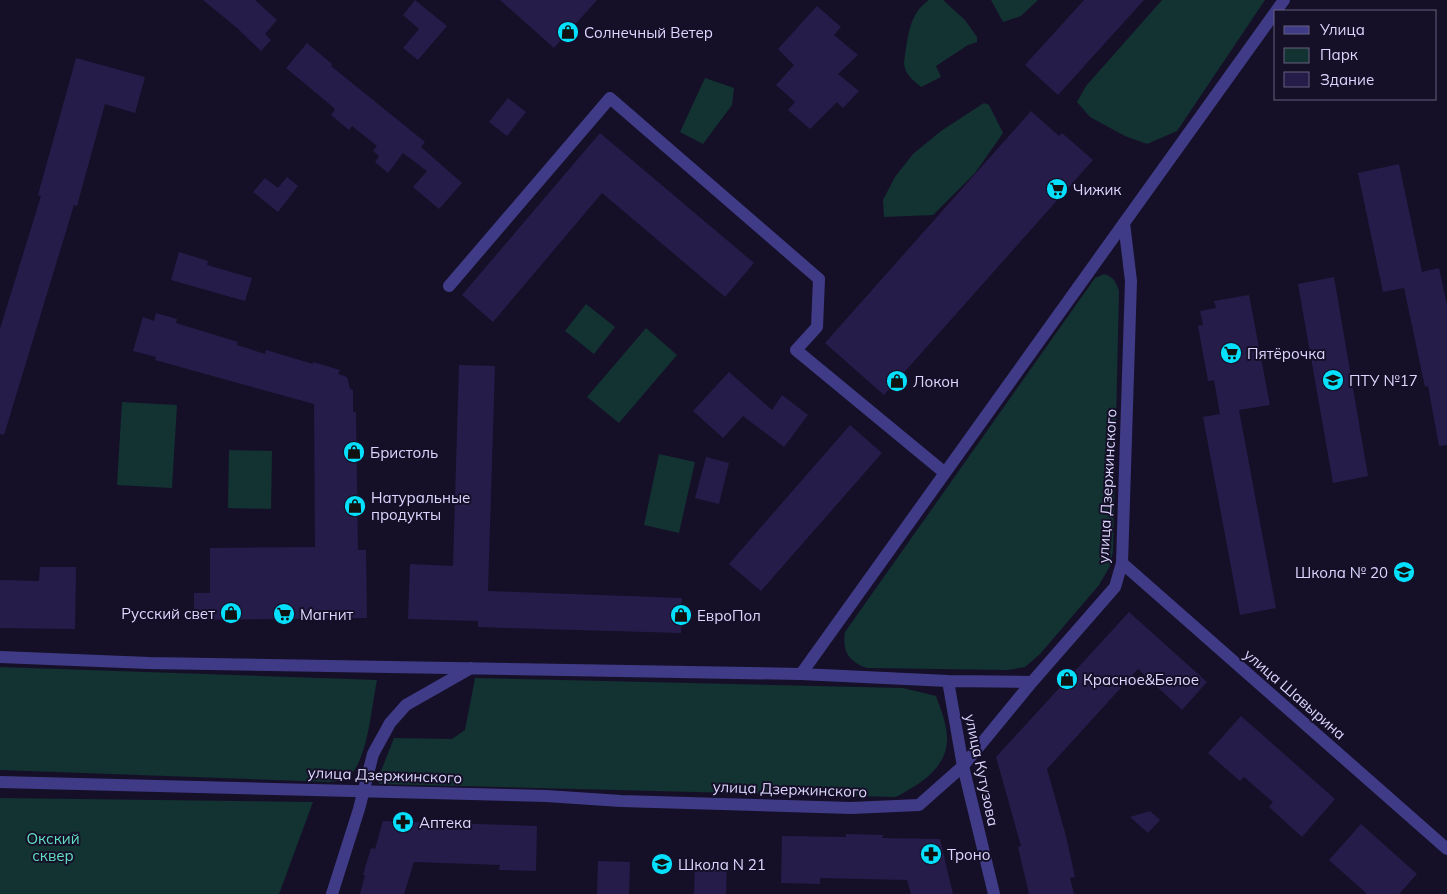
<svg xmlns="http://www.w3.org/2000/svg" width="1447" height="894" font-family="Mulish,sans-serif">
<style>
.green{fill:#133232}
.building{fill:#261c49}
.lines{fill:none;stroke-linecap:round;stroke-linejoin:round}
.minor{stroke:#403b87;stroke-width:12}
.tertiary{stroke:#403b87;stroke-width:12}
.labels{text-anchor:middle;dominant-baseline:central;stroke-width:4;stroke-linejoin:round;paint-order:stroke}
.poi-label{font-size:15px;fill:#ddd7ff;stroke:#151028;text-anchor:start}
.street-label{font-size:15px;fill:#ddd7ff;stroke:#151028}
.park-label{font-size:15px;fill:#62e0c3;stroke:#151028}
</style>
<rect width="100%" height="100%" fill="#151028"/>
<path class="green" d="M929 0H943L965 20 977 37V42L968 45 936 66 941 77 921 87C913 80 904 74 904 62 908 39 908 14 929 0Z
M991 0H1038L1021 16 1003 22Z
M1162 0H1265L1177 131 1147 144 1125 136 1090 117 1077 102 1086 86Z
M705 78 734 88 732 105 703 144 680 132Z
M984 103 989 105 1003 133 975 173 933 215 884 217 883 200 895 177 913 154 941 131Z
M1104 274C1114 277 1116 282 1119 291L1113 551 1110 566 1099 585 1040 654 1025 667 1008 670 867 668C849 662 842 652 845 632L1095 278Z
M586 304 615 327 594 354 565 331Z
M646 328 677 355 619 423 587 397Z
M122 402 177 405 172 488 117 485Z
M229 450 272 451 271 509 228 508Z
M659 454 695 462 679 533 644 525Z
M0 667 377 680C372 704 368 757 351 774 345 780 338 781 330 782L0 770Z
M475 678 903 688 936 696C941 710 948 726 947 742 945 770 918 785 896 797L379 784V776L394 738 452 739 465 730Z
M0 798 313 802 279 894H0Z"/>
<path class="building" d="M203 0H255L277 20 265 34 271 40 261 51 237 28Z
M415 0 447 26 418 60 403 48 419 29 403 15Z
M500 0H597L554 48Z
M1084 0H1144L1058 95 1025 65Z
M817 6 841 27 834 35 858 55 838 74 859 91 843 108 837 102 810 129 788 110 795 102 776 85 794 65 778 49Z
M307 43 332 64 331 66 425 142 421 147 462 183 439 209 413 187 427 171 403 153 388 173 375 162 379 156 373 151 377 146 352 126 349 130 331 115 335 110 333 107 286 68Z
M76 58 145 77 135 113 105 104 77 206 74 205 4 435 0 434V329L41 196 38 195Z
M508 98 526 112 507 136 489 122Z
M1031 111 1059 136 1062 133 1093 160 884 395 825 343Z
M600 133 754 263 725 297 602 193 493 322 462 295Z
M1399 164 1422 272 1439 268 1447 305V445L1439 446 1428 386 1425 387 1404 288 1383 292 1358 173Z
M287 177 298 186 278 212 253 192 265 178 278 188Z
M179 252 208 261 207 265 252 278 245 301 171 280Z
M1334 277 1368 476 1333 483 1298 284Z
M1249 295 1270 405 1239 410 1276 608 1240 615 1203 417 1220 414 1214 380 1208 381 1198 326 1203 325 1200 311 1216 308 1214 301Z
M156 313 177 319 176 323 238 342 237 345 265 354 266 350 313 364V362L340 370 338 374 347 377 350 389 353 390V412H356L358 550H366L367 618 194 620V593H210V548L315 547 314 404 155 360 156 357 133 351 143 317 154 321Z
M459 365 495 366 488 591 682 598 681 633 478 627V621L408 619 410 564 453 566Z
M729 372 772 410 782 395 808 415 784 447 743 416 723 438 693 411Z
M850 425 882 453 761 591 729 564Z
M706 457 729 463 719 504 695 498Z
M40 567H76L75 629 0 628V580L39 581Z
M1129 612 1207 682 1182 710 1138 669 1047 769 1066 836 1075 877 1070 878 1074 894H1029L1018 847 1021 846 996 757Z
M1241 716 1335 799 1302 837 1269 807 1273 802 1244 777 1240 781 1208 753Z
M1150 811 1160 820 1148 833 1130 817Z
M383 821 537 826 536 871 499 870 500 865 414 862 404 894H360L365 875H363L371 848 375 849Z
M1361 824 1417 874 1399 894H1367L1329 860Z
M846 834 883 835 882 838 940 839 953 894H911L907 880 820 878V884L781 883 782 836 846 837Z
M598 861 630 862 629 894H597Z
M695 864 727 865 726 894H694Z"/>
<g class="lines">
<path class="minor" d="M449 286 610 98 819 279 817 327 796 350 945 473
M0 657 149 663 801 674 1124 223
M801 674 948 681 1032 682
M948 681 963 766 994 894
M332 894 359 809 373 754 390 723 406 705 471 668"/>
<path class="tertiary" d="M1122 563 1447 849
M0 782 546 796 621 801 851 808 919 805 963 766 1032 682 1115 587 1122 563 1131 281 1124 223 1284 0"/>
</g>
<defs>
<g id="shop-disc" transform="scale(1.125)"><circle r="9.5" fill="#04e0fe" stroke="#151028"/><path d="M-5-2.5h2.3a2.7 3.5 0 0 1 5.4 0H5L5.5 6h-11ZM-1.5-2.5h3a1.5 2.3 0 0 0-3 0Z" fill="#111"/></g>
<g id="supermarket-disc" transform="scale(1.125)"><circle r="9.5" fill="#04e0fe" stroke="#151028"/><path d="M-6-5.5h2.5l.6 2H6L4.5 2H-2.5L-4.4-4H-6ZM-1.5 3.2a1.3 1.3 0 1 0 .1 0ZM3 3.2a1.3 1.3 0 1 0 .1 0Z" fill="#111"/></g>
<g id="university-disc" transform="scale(1.125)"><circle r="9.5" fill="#04e0fe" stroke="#151028"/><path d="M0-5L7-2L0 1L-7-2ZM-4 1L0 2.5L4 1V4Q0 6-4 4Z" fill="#111"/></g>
<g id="school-disc" transform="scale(1.125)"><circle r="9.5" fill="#04e0fe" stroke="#151028"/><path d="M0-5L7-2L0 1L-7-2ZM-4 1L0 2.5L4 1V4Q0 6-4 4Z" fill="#111"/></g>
<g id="pharmacy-disc" transform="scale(1.125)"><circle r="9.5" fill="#04e0fe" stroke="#151028"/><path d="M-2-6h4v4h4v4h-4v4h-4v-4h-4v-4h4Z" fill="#111"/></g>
</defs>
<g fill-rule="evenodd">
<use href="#shop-disc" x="568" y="32"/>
<use href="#supermarket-disc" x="1057" y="189"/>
<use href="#supermarket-disc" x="1231" y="353"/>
<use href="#university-disc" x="1333" y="380"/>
<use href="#shop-disc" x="897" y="381"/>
<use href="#shop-disc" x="354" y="452"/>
<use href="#shop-disc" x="355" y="506"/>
<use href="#school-disc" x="1404" y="572"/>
<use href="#shop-disc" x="231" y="613"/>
<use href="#supermarket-disc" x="284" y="614"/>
<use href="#shop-disc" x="681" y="615"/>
<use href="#shop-disc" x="1067" y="679"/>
<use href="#pharmacy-disc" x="403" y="822"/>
<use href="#pharmacy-disc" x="931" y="854"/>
<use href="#school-disc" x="662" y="864"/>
</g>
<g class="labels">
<g class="poi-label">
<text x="584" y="32">Солнечный Ветер</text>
<text x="1073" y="189">Чижик</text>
<text x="1247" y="353">Пятёрочка</text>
<text x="1349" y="380">ПТУ №17</text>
<text x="913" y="381">Локон</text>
<text x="370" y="452">Бристоль</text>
<text x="371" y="497">Натуральные<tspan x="371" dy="17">продукты</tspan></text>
<text x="1388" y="572" text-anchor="end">Школа № 20</text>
<text x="215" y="613" text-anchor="end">Русский свет</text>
<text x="300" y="614">Магнит</text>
<text x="697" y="615">ЕвроПол</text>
<text x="1083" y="679">Красное&amp;Белое</text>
<text x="419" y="822">Аптека</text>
<text x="947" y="854">Троно</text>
<text x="678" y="864">Школа N 21</text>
</g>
<g class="street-label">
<text transform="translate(1107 486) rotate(-87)">улица Дзержинского</text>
<text transform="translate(1295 694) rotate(41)">улица Шавырина</text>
<text transform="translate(982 770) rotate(78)">улица Кутузова</text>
<text transform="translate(385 775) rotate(2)">улица Дзержинского</text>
<text transform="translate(790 789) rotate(2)">улица Дзержинского</text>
</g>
<g class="park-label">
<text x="53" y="838">Окский<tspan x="53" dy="17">сквер</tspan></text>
</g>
</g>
<rect x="1274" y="10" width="162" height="90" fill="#151028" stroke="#65607e"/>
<rect x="1284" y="26" width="25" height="8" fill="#403b87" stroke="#65607e"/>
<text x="1320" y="35" font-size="15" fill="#ddd7ff">Улица</text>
<rect x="1284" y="48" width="25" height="15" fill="#133232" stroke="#65607e"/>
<text x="1320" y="60" font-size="15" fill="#ddd7ff">Парк</text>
<rect x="1284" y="72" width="25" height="15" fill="#261c49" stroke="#65607e"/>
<text x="1320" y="85" font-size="15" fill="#ddd7ff">Здание</text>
</svg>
